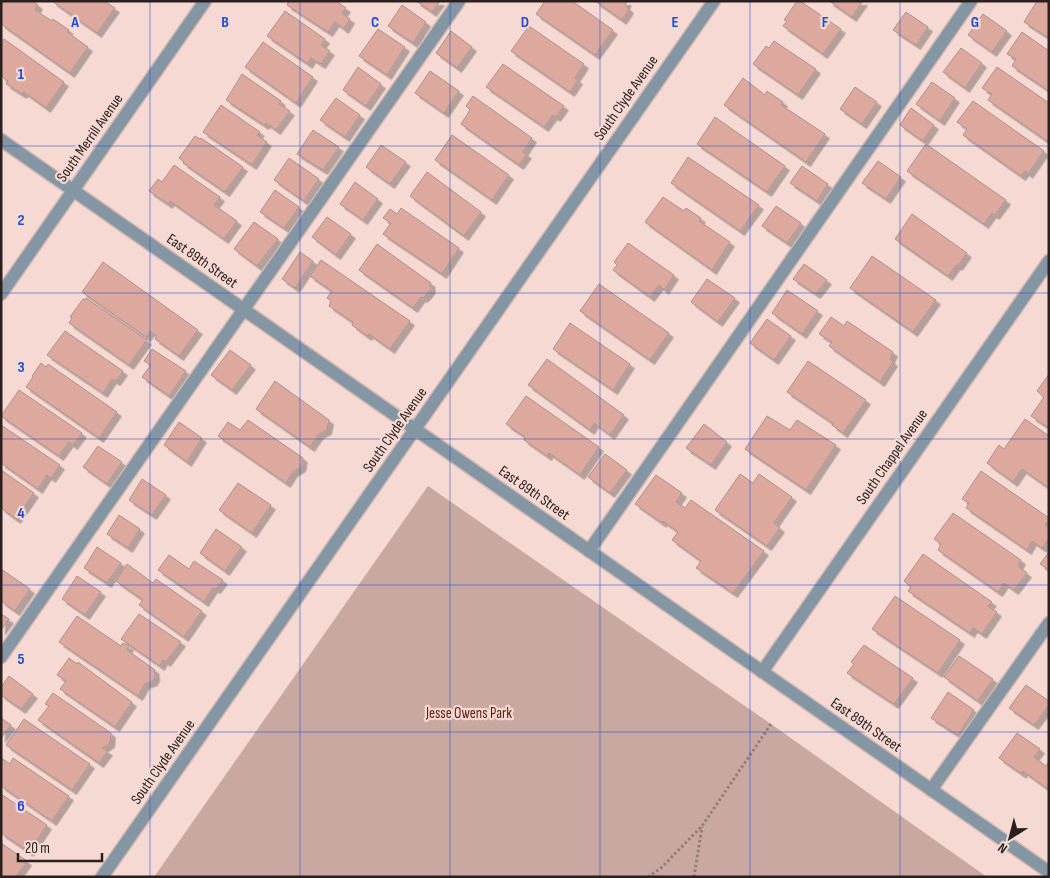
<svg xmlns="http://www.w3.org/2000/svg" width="1050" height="878" font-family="'Sofia Sans Condensed',sans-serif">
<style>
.green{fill:#c8a8a1}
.building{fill:#dda89d;stroke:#ad928d;filter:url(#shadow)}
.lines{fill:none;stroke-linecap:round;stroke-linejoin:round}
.service-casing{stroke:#d1b8b2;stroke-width:15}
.minor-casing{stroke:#d1b8b2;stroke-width:15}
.path{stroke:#927e79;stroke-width:3;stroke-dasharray:2.5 2.5;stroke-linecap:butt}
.service{stroke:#8495a3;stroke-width:12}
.minor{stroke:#8495a3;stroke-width:12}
.grid{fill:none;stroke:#1d4ed8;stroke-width:1;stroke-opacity:0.55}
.labels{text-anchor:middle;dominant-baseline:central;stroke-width:4.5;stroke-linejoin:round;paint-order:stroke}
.street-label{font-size:15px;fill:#2b201e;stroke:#f6d9d2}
.park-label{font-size:15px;fill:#5a1b11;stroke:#f6d9d2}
.grid-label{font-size:16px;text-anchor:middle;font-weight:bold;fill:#1d4ed8;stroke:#f6d9d2;stroke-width:4.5;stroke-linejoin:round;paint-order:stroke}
</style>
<defs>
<filter id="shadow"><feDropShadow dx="4.5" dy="4.5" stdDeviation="0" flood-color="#0004"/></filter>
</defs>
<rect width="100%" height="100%" fill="#f6d9d2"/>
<path class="green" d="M428 486 771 724 987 877H154Z"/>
<path class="building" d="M4 1H33L38 5 35 10 52 21 53 19 69 30 67 32 88 47 70 73 1 24V6Z
M52 1H104L115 8 97 33Z
M289 1H336L346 8 342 13 350 19 344 29 335 22 328 32 287 5Z
M416 1H440L432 12Z
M545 1H572L613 30 595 55 536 14Z
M595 1H627L625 5 629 9 622 20Z
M797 1H800L841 29 823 54 783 26 787 21 784 20Z
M829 1H863L852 17Z
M1037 1H1049V38L1024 22Z
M402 5 426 22 413 43 388 26Z
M285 11 325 39 321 45 330 51 321 64 311 58 308 64 267 36Z
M906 12 928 27 916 45 893 30Z
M983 14 1007 31 992 52 968 35Z
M529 26 584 64 575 78 578 80 570 92 511 51Z
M378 29 405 47 387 75 359 56Z
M451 31 472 47 457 68 436 53Z
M1022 32 1049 51V91L1012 66 1016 59 1007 54Z
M4 39 64 82 46 108 24 92 22 94 6 84 8 81 1 76V44Z
M774 41 816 69 798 95 753 64 766 46 769 48Z
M263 42 313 77 296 103 245 67Z
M961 48 982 63 965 88 943 72Z
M503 64 564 106 556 117 553 115 544 127 486 87Z
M358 67 381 84 366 106 343 90Z
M997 67 1049 103V139L1047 141 988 100 992 94 982 88Z
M430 71 459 91 444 113 415 93Z
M242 74 281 101 279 104 290 111 276 130 266 123 264 125 226 100Z
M743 78 765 95 767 91 783 102 781 105 825 134 806 162 724 105Z
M932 82 955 98 940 121 916 104Z
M855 87 877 102 862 124 840 109Z
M473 96 532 138 523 152 527 154 519 165 461 124 470 110 466 106Z
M336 98 360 115 345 137 320 120Z
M973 101 1044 151 1028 174 1025 171 1021 176 963 135 967 129 957 122Z
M221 105 260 132 257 135 267 142 252 165 203 132Z
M911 108 934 125 923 141 900 125Z
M715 117 785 166 767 192 697 144Z
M313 130 339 147 323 170 297 154Z
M452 135 509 175 492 200 435 160Z
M195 136 200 139 201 138 243 167 225 192 183 163 184 162 179 158Z
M926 144 1006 200 995 215 992 213 984 224 907 171Z
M381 145 406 162 390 184 366 167Z
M688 157 759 205 740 231 671 183Z
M289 158 319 179 304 201 274 180Z
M878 161 901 177 886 199 862 183Z
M174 165 220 197 214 205 237 221 224 239 170 201 168 204 149 191 158 179 162 182Z
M802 166 828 184 817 201 790 183Z
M427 172 481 212 464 236 410 196Z
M355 182 378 199 363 220 340 204Z
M275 190 299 207 284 228 260 212Z
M663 197 684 211 686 208 701 218 699 221 730 242 712 270 645 222Z
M776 206 801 223 787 243 762 226Z
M401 208 459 248 442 274 383 234 391 223 383 218 390 209 397 214Z
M912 214 967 253 958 266 956 265 948 276 895 239Z
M327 217 351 234 336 255 312 237Z
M254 222 278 239 257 266 234 249Z
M628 243 674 275 664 290 659 285 650 297 613 270 617 265 614 262Z
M377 244 431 283 430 284 431 289 426 295 423 298 421 297 413 308 359 270Z
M300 252 313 261 295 288 282 279Z
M872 256 936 300 913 332 850 288Z
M321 260 410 321 390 349 369 334 367 336 352 325 353 322 329 306 331 301 327 298 332 291 310 276Z
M103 262 198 330 179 356 155 339 157 336 150 331 146 337 82 292Z
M804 264 827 280 816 294 793 279Z
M707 279 735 298 718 322 691 302Z
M599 284 669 333 650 360 580 311Z
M787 290 818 311 802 334 772 313Z
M86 298 147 340 129 365 69 323 72 318 70 317 83 299 85 300Z
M831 317 844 326 847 321 893 352 890 359 893 362 880 382 829 346 832 342 819 334Z
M767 319 791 336 774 360 750 343Z
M570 323 630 364 613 390 553 349Z
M65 331 123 371 116 381 112 379 103 393 47 355Z
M152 349 186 371 169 396 142 377 151 365 144 361Z
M230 350 251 365 232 390 211 375Z
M547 359 624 415 610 435 594 423 590 430 528 385Z
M808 361 866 400 843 433 832 425 834 424 787 392Z
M41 363 46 367 48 364 117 412 99 438 26 387 33 377 32 376Z
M1049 374V428L1031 416 1044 397 1037 391Z
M275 381 329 420 327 430 319 434 310 447 256 409Z
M19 390 82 433 73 445 69 442 59 456 1 416Z
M526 396 599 447 580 475 549 453 547 456 524 440 525 437 506 424Z
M767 416 790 430 797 420 836 445 806 490 745 449Z
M1025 419 1049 436V488L1022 469 1013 482 987 463 999 445 1004 449Z
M248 420 303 458 302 460V465L300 468 293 472 286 483 218 436 228 422 240 430Z
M179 422 202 438 187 462 164 445Z
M704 424 727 442 711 465 686 448Z
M1 425 60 465 51 478 47 475 38 489 1 463Z
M98 446 122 462 107 484 83 467Z
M605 454 627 470 610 493 588 477Z
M1 470 34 493 16 519 1 508Z
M981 471 1049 518V520L1045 525 1049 527V539L1042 548 1032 541 1027 550 966 508 969 503 962 499Z
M740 474 753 483 759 474 792 497 774 523 780 528 767 546 715 510Z
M656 475 682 493 676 502 685 508 691 500 764 551 733 593 696 568 701 561 672 540 678 532 663 521 662 523 635 504Z
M142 479 166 495 152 515 129 500Z
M238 483 271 505 252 533 219 510Z
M953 513 1021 560 1018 566 1027 573 1014 590 1004 583 998 592 938 550 941 544 934 539Z
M119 515 140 529 128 548 107 534Z
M216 529 242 547 225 571 200 553Z
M97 547 121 563 107 583 84 568Z
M1049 552V570L1040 564Z
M923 554 992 602 988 606 997 612 982 634 973 628 970 633 908 591 911 587 904 581Z
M169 555 189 569 194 561 223 580 216 589 213 588 204 602 158 570Z
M127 564 153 583 156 579 202 611 184 637 139 605 143 600 116 581Z
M1 569 30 589 15 611 1 601Z
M77 576 101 592 85 615 62 599Z
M895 596 960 640 938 673 872 629Z
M1 614 9 619 1 630Z
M139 614 181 642 166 662 163 660 160 666 121 639Z
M77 616 121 646 123 643 129 646 127 650 155 670 154 672 155 673V677L153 681 145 684 138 696 59 642Z
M864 645 913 678 894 704 847 673 854 664 851 662Z
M959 656 993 679 978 701 944 677Z
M69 658 77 664 78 662 132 702 115 727 60 689 66 681 57 675Z
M9 676 33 694 21 709 1 695V687Z
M1026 685 1049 701V705L1034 725 1009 708Z
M948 692 974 710 958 735 931 718Z
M53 693 111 733 110 743 106 746 102 748 108 751 99 763 38 720 49 706 45 704Z
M1 718 11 725 1 738Z
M24 719 90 764 72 790 6 745Z
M1017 733 1040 749 1034 757 1046 766 1049 761V790L1023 771 1022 774 999 758Z
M1 758 10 764 13 758 69 796 52 821 1 786Z
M1 794 47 825 29 852 1 833Z
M1 843 27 861 16 877H1Z"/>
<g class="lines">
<g class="service-casing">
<path id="service" d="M589 551 971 1
M1 657 459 1
M931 790 1049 623"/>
</g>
<g class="minor-casing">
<path id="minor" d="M1 140 1049 872
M1 294 205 1
M762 672 1049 261
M102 877 714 1"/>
</g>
<path class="path" d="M648 877 661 868 702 826 771 724
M694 877 702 827"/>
<use href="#service" class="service"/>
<use href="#minor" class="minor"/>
</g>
<path class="grid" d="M150 1V877M300 1V877M450 1V877M600 1V877M750 1V877M900 1V877M1 146H1049M1 293H1049M1 439H1049M1 585H1049M1 732H1049"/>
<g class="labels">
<g class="street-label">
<text transform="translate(626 98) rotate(-55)">South Clyde Avenue</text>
<text transform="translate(90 138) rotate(-55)">South Merrill Avenue</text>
<text transform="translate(202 261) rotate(35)">East 89th Street</text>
<text transform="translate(395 430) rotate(-55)">South Clyde Avenue</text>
<text transform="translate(892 457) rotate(-55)">South Chappel Avenue</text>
<text transform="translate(534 493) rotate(35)">East 89th Street</text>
<text transform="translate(866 725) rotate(35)">East 89th Street</text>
<text transform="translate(163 762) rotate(-55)">South Clyde Avenue</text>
</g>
<g class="park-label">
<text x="469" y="713">Jesse Owens Park</text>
</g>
</g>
<g class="grid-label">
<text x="75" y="27">A</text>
<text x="225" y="27">B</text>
<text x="375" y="27">C</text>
<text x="525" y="27">D</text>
<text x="675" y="27">E</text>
<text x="825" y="27">F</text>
<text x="975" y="27">G</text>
<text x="21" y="79">1</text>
<text x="21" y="225">2</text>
<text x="21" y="372">3</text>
<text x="21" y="518">4</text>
<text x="21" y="664">5</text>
<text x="21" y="811">6</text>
</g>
<rect width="1050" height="878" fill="none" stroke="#2b201e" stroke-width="5"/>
<g transform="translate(1010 838) rotate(216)" stroke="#f6d9d2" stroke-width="4" paint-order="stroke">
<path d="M0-4L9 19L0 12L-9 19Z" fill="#2b201e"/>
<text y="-8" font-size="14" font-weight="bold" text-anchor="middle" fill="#2b201e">N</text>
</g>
<path d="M18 853v8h84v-8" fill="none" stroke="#2b201e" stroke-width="2.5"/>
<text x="25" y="853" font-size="15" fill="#2b201e" stroke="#f6d9d2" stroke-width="4" paint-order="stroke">20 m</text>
</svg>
